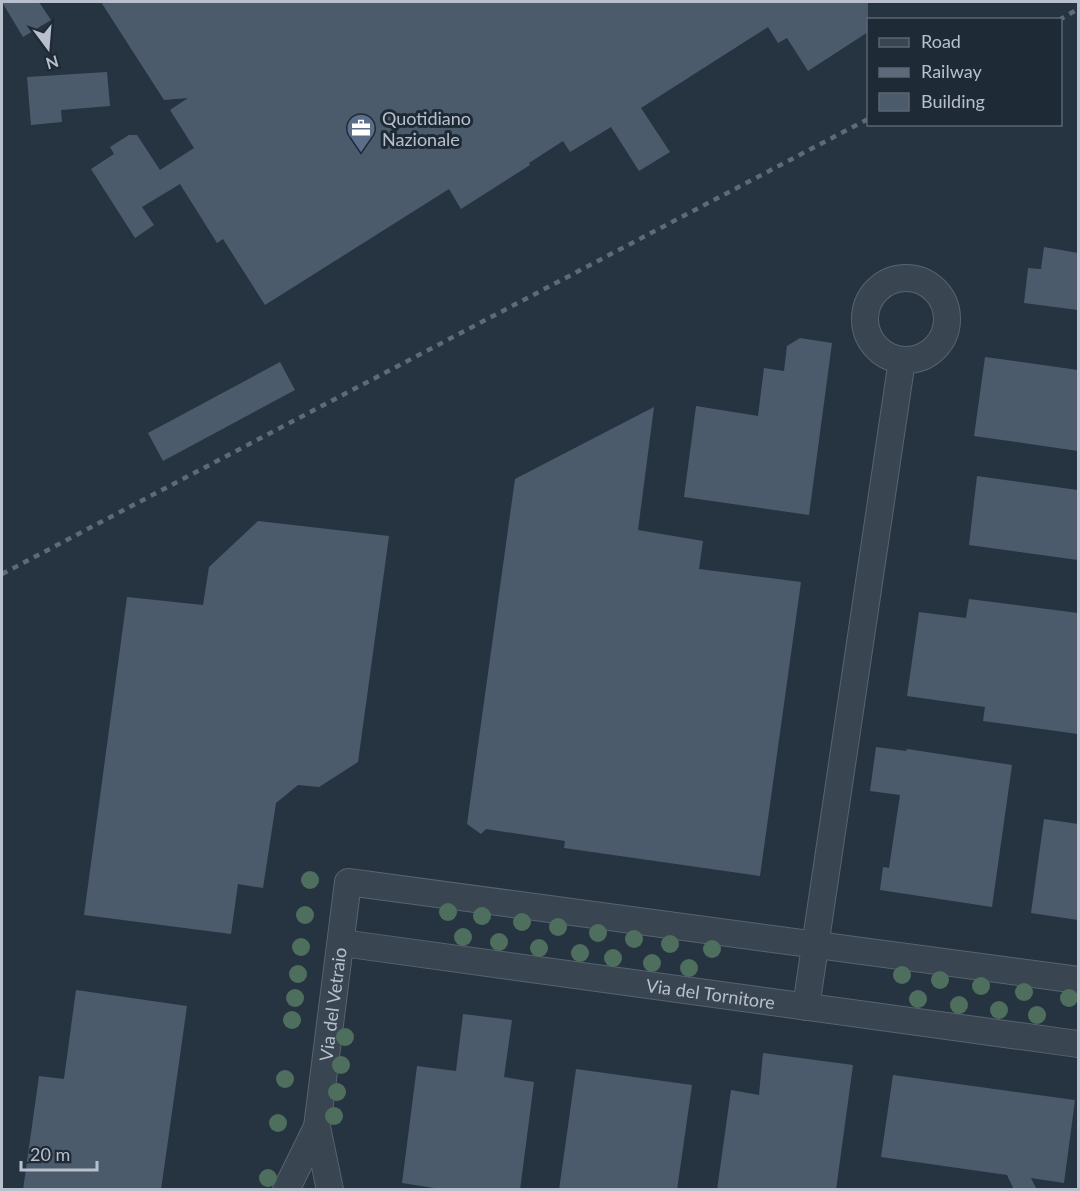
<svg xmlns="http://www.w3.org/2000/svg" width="1080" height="1191" font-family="Lato,sans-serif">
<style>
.building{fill:#4c5b6b}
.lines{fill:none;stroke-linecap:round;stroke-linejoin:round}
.street-casing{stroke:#58636f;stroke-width:28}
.street{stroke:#3a4552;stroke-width:26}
.rail{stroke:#5c6a79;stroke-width:4.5;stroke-dasharray:6 6;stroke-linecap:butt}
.tree{fill:#4e6e5e}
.labels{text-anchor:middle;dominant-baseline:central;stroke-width:6;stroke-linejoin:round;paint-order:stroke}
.poi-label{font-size:18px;fill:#b7c0cc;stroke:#1f2a37;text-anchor:start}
.street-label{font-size:18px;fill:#b7c0cc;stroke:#1f2a37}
</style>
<rect width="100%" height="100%" fill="#263442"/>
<path class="building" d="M2 2H39L51 20 23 37Z
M101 2H868V32L808 71 787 38 778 43 768 27 641 108 670 152 639 171 611 127 570 152 563 141 529 163 530 165 461 209 449 189 265 305 223 239 217 243 180 184 142 207 154 225 135 238 91 169 114 154 110 147 129 135H137L160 170 194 148 170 110 188 98 164 100Z
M107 72 110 106 61 110 62 122 31 125 27 77Z
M1044 247 1078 253V310L1024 303 1028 268 1041 269Z
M800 338 832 343 809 515 684 497 696 406 758 416 764 368 784 371 787 346Z
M985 357 1078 370V451L974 436Z
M280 362 295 390 163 461 148 433Z
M654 407 638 530 703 541 699 569 801 582 760 876 564 848 565 841 486 829 481 834 467 824 515 479Z
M977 476 1078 490V560L969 545Z
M258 521 389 536 358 762 319 787 298 785 276 803 263 888 238 884 231 934 84 915 127 597 203 605 209 567Z
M969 599 1078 613V734L983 721 985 707 907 696 919 612 966 618Z
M876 747 906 751 907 749 1012 765 992 907 880 890 883 867 889 868 900 795 870 791Z
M1044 819 1078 824V920L1031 913Z
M76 990 187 1006 161 1190H23L39 1076 64 1079Z
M463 1014 512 1020 504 1077 534 1082 520 1190H447L402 1183 417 1066 456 1071Z
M763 1053 853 1065 836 1190H717L731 1090 759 1095Z
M576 1069 692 1085 677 1190H559Z
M893 1075 1075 1100 1064 1183 1031 1178 1037 1190H1014L1007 1175 881 1157Z"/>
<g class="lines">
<g class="street-casing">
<g id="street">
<circle cx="906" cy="319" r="41"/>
<path id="s1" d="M342 943 1078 1044"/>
<path d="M806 1007 902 360"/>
<path d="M317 1127 330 1190"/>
<path id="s2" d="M286 1190 317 1127 348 882 1078 980"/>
</g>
</g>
<use href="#street" class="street"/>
<path class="rail" d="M1059 20 1078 9
M2 574 868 119"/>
</g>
<g class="tree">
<circle cx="310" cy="880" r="9"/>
<circle cx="448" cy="912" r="9"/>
<circle cx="305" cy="915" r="9"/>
<circle cx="482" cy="916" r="9"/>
<circle cx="522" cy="922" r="9"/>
<circle cx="558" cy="927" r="9"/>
<circle cx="598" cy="933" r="9"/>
<circle cx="463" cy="937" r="9"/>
<circle cx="634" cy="939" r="9"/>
<circle cx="499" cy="942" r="9"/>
<circle cx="670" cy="944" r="9"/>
<circle cx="301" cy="947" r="9"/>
<circle cx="539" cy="948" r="9"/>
<circle cx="712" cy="949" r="9"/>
<circle cx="580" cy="953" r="9"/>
<circle cx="613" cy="958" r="9"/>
<circle cx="652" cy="963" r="9"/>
<circle cx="689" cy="968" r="9"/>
<circle cx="298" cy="974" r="9"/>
<circle cx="902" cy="975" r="9"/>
<circle cx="940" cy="980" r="9"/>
<circle cx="981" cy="986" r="9"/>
<circle cx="1024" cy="992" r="9"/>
<circle cx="295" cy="998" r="9"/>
<circle cx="1069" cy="998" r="9"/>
<circle cx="918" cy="999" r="9"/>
<circle cx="959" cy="1005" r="9"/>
<circle cx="999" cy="1010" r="9"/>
<circle cx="1037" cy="1015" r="9"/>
<circle cx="292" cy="1020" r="9"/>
<circle cx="345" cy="1037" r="9"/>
<circle cx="341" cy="1065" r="9"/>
<circle cx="285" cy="1079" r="9"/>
<circle cx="337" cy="1092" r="9"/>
<circle cx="334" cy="1116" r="9"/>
<circle cx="278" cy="1123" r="9"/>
<circle cx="268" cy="1178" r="9"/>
</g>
<defs>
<g id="office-pin" transform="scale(1.5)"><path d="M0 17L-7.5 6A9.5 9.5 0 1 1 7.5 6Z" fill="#5c6f8a" stroke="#1f2a37"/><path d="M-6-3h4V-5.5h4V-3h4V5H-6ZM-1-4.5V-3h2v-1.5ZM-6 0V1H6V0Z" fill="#fff"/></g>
</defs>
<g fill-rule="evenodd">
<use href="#office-pin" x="361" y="128"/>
</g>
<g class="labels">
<g class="poi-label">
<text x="382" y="118">Quotidiano<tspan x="382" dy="21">Nazionale</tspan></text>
</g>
<g class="street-label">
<text stroke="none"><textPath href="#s1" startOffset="372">Via del Tornitore</textPath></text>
<text stroke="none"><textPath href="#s2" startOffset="194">Via del Vetraio</textPath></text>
</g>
</g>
<rect width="1080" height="1191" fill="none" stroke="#b7c0cc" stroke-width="6"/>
<rect x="867" y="18" width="195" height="108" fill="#1f2a37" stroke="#5c6673" stroke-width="1.5"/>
<rect x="879" y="38" width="30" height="9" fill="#3a4552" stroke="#5c6673" stroke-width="1.5"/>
<text x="921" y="48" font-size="18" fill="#b7c0cc">Road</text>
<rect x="879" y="68" width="30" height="9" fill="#5c6a79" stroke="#5c6673" stroke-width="1.5"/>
<text x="921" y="78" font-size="18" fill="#b7c0cc">Railway</text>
<rect x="879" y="93" width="30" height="18" fill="#4c5b6b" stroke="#5c6673" stroke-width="1.5"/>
<text x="921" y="108" font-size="18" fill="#b7c0cc">Building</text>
<g transform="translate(48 48) rotate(164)" stroke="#1f2a37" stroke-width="4.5" paint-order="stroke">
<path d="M0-4.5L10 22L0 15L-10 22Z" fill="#b7c0cc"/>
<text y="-9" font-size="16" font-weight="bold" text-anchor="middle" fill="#b7c0cc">N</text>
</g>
<path d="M21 1161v9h76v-9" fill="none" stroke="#b7c0cc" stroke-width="3"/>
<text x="30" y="1161" font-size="18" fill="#b7c0cc" stroke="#1f2a37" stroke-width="4.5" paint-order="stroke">20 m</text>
</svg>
